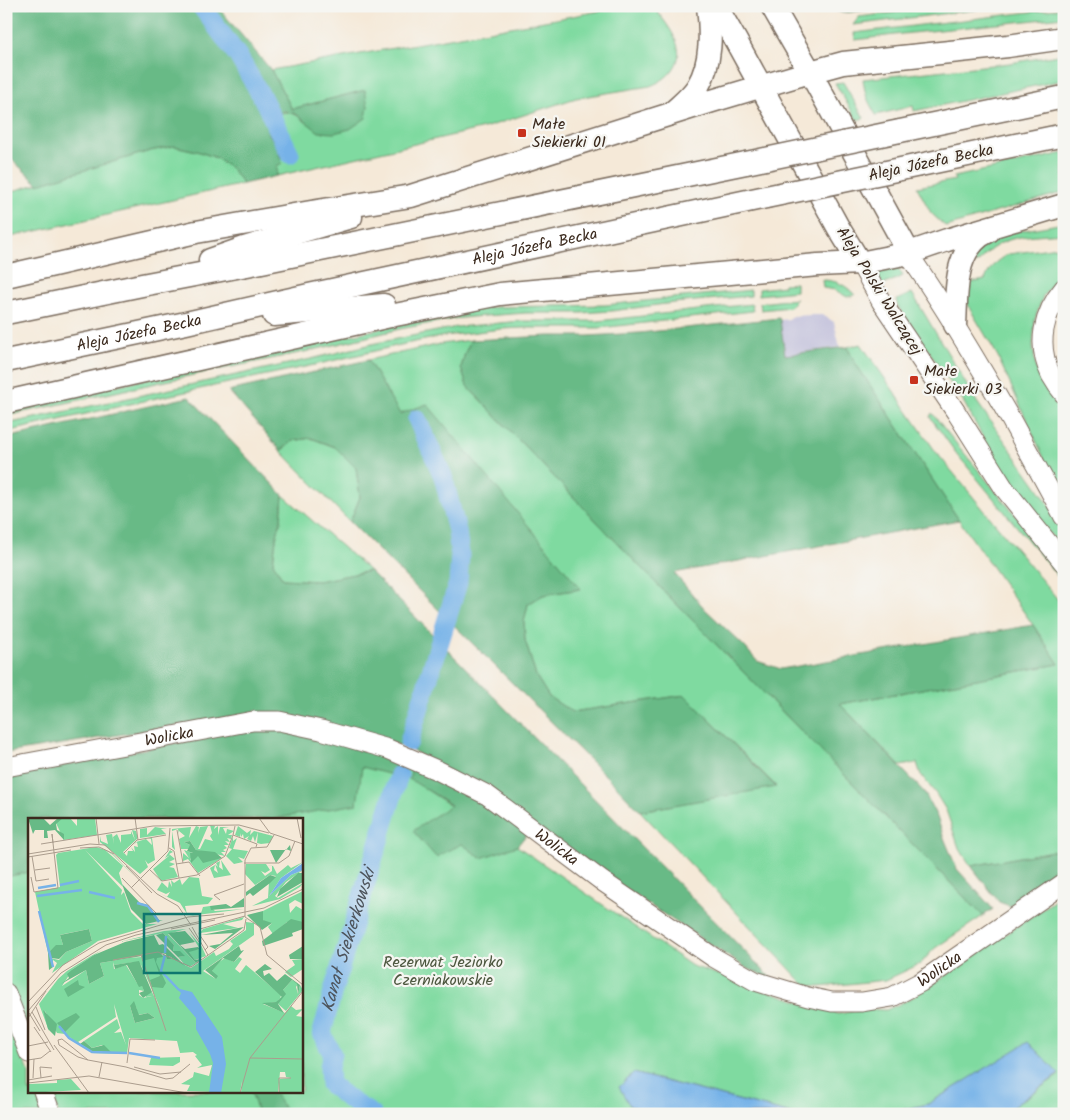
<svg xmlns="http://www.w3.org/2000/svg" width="1070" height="1120" font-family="Kalam,sans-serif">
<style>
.industrial{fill:#c3c1db}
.green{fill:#7fdaa0;stroke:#5d825f}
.forest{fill:#67ba86;stroke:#517252}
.water{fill:#76b2e8;stroke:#586e83}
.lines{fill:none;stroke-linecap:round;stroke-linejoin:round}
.canal{stroke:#76b2e8;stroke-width:19}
.minor-casing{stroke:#7c6d5f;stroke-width:21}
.major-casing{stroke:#7c6d5f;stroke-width:25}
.minor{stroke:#fff;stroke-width:19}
.major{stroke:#fff;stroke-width:22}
.major-bridge-casing{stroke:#7c6d5f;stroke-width:25;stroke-linecap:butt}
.major-bridge{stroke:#fff;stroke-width:22}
.poi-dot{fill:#c8321e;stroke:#f6f6f2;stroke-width:2}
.labels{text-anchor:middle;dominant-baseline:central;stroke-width:4.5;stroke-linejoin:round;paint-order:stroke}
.poi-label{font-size:16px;fill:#3b2a1e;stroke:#f6f6f2;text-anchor:start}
.street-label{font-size:16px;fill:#3b2a1e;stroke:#f6f6f2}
.park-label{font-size:16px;fill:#4c563e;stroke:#f6f6f2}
.water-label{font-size:18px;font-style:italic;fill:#4d535b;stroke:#f6f6f2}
.inset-river{fill:none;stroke:#76b2e8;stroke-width:2.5}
.inset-road{fill:none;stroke:#ab9d8e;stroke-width:1}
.view{fill:#0f766e;fill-opacity:0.15;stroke:#0f766e;stroke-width:2.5}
.inset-edge{fill:none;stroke:#3b2a1e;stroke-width:2.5}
</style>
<rect width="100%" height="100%" fill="#f6f6f2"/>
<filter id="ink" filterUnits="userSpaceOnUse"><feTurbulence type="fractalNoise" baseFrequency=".02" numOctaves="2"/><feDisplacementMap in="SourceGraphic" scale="10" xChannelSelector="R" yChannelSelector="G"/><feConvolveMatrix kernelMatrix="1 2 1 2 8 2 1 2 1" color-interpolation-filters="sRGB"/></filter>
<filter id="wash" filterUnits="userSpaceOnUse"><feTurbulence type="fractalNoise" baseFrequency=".0096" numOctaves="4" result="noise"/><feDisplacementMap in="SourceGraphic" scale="20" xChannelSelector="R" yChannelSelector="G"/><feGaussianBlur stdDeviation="1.12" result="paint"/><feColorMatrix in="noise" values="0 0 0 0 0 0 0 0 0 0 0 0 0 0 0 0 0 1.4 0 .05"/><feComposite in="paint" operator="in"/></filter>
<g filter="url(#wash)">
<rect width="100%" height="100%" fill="#f5e9d8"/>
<path class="industrial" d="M813 315H823L834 322 840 347 785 355 780 320 789 319 792 316Z"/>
<path class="green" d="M628 6H653C661 17 673 30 677 44 684 64 667 80 650 86L576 98 484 128 277 176 276 146 267 131V120C286 110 289 108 307 123L365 90 292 109 271 70Z
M947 6H1007L853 25 859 17Z
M1064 8V17L902 34 855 40 854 33Z
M1064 54V80L914 111 913 106 876 115C868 101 865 96 863 79L1010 63Z
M843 82 864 118 857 120 835 83Z
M174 146C193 150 215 154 231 168 236 172 239 179 243 184L6 238V193L150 151Z
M1064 153V192L946 227 931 213 917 187 955 180 954 177Z
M1064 223V233C1030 236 1000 233 978 263H971L976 251 998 236 1008 233Z
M1064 246V274L1057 278 1043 296 1035 319 1033 346 1036 369 1064 411V502L996 353 970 309 965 297 963 282 969 283 985 280C990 267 996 260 1009 254Z
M896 265 903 276 883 285 874 271Z
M822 280C836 280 846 285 855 295L847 297 835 290 823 288Z
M796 283V291L759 295V289L784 286V284Z
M751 290V296L673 303 612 311 581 313H526L471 317 454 319 400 329 309 351 207 372 6 416V409L463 311 497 307 605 305Z
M912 293 977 402 1038 488 1051 508 1064 534V551L1035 516 996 461 963 401 897 305V300Z
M796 299 790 307 761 310 760 303Z
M752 304 753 311 600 328H524L501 329 445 336 405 344 319 364 157 398 6 432V424L311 359 376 343 457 327 521 321H597Z
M471 340 465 353 461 368 467 386 650 577 983 916 935 948 920 964 886 980 819 987 805 985 640 811 776 786 685 695 572 712 549 697 536 676 525 640 524 622 528 604 543 595 580 589 400 415 368 360 441 344Z
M861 344 936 452 1064 607V849L971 866 959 848 946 810 936 794 921 775 917 763 900 766 840 704 1059 664 1033 625 959 520 856 364 847 347Z
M932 413 951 437 1064 574V584L956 453 930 417Z
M311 438 335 447 356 468 360 497 350 522 281 451 292 441Z
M283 495 370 571 318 581 283 579 273 563 276 539 281 520Z
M305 749 393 774 397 760 413 765 427 790 514 847 517 846 692 966 838 1014 865 1009 886 1010 908 1000 945 976 1064 894V1114H1003L1059 1075 1028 1043 928 1104 881 1114H792L634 1073 630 1106 655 1114H59L50 1091H301V819H29V1037L6 978V790Z
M6 1014 29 1072V1091H36L45 1114H6Z"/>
<path class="forest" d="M6 6H217L271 70 292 109 365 90 368 106 366 118 350 129 334 133 319 132 296 114 284 111 267 120V131L277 146 282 163 277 166V176L243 184 231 168 217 158 197 151 174 146 150 151 38 184 6 154Z
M831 6H899L843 13 831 9Z
M779 318 780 320 785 355 847 347 856 364 959 520 674 573 705 609 744 646 757 661 781 669 1033 625 1059 664 840 704 924 792 937 817 944 838 957 869 993 909 983 916 650 577 467 386 461 368 465 353 471 340 549 336H588L639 333Z
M368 360 400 414 427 404 581 589 543 595 528 604 524 622 525 640 536 676 549 697 572 712 685 695 776 787 640 811 616 786 350 522 360 497 356 468 335 447 311 438 292 441 281 451 229 391Z
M189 397 283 495 281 520 276 539 273 563 283 579 318 581 370 571 772 979 746 968 414 751 362 731 302 721 242 715 6 753V438Z
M277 726 397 760 392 775 362 767 357 804 273 819H29V872L6 877V777L249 728Z
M413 765 472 795 528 833 517 846 481 858 462 844 436 857 413 831 451 805 434 794 409 779Z
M1064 849V868L1010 906 999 902 971 866Z
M251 1091H273L284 1108 294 1114H255L253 1111 257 1110Z"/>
<path class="water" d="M1028 1042 1059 1074 1003 1114H881L928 1104Z
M634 1073 792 1114H655L630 1106 619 1087Z"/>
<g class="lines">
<g class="canal">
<path d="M201 6 238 56 262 97 290 154"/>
<path d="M409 742 458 583 460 555 457 531 443 476 417 419"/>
<path id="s1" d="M372 1114 351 1101 330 1084 329 1067 332 1054 322 1033 333 991 399 775"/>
</g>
</g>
</g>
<g filter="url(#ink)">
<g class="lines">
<g class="minor-casing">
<g id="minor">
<path d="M909 253 913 261C948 312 980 366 1011 420 1029 453 1047 485 1064 517"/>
<path d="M860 263 881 301 956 412 1004 488 1064 563"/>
<path d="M1064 288C1043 313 1036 345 1051 375 1055 382 1059 388 1064 394"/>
<path id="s2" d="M6 767 253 721H279L321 730 388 749 439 771 487 795 602 881 713 957 755 981 808 997 832 1002H862L892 997 921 982 1064 883"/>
<path d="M6 993 29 1053"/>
<path d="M43 1091 51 1114"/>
</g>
</g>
<g class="major-casing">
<g id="major">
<path d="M715 6 720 13 736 41 838 227 860 263"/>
<path d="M772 6 810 72 909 253"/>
<path d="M674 111C683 103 692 96 698 86 712 62 711 33 708 6"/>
<path d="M900 131 1064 97"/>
<path d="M920 165 1064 135"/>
<path d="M210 260 244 248 351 217"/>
<path d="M6 276 196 232 311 212 411 196 712 101 810 72 843 63 1008 46 1064 38"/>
<path d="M6 313 142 285 247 265 746 163"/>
<path d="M274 315 384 305"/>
<path d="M955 325C957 292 953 247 989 231"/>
<path id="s3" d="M6 361 186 323 309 295 766 197"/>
<path d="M6 402 390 316 500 294 818 265 860 263 909 253 947 240 1064 205"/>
</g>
</g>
<use href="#minor" class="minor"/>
<use href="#major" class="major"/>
<g class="major-bridge-casing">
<path id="major-bridge" d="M746 163 900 131
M766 197 920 165"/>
</g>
<use href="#major-bridge" class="major-bridge"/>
</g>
</g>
<g class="poi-dot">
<rect x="517" y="128" width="10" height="10" rx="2.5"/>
<rect x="909" y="375" width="10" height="10" rx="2.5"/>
</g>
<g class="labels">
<g class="poi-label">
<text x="532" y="124">Małe<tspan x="532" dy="18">Siekierki 01</tspan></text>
<text x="924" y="371">Małe<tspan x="924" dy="18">Siekierki 03</tspan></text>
</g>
<g class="street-label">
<text transform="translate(931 163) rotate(-12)">Aleja Józefa Becka</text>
<text stroke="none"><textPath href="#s3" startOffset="541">Aleja Józefa Becka</textPath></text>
<text transform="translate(879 291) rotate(58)">Aleja Polski Walczącej</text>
<text stroke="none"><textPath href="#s3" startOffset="136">Aleja Józefa Becka</textPath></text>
<text stroke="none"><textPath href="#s2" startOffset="166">Wolicka</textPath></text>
<text stroke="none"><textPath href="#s2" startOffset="586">Wolicka</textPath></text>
<text stroke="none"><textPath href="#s2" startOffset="1021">Wolicka</textPath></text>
</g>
<g class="park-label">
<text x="443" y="962">Rezerwat Jeziorko<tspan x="443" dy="18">Czerniakowskie</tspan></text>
</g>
<g class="water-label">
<text stroke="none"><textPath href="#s1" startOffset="202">Kanał Siekierkowski</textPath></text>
</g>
</g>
<g transform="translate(28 818)">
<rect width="275" height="275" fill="#f5e9d8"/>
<path d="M42 0 49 8V0H67L69 17 36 22 28 5 32 1ZM182 7 187 8 186 11 190 8V17L192 9H201L195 10 198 16 199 11 206 13 200 17H204L203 21 199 20 202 24 197 23 201 27H196L199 30 195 32 198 34H193L197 38 168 32 162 23 156 24 162 27V31H153L151 21 157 18 151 13V16L150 11 144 13 147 32 144 29V11L163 9 161 20 168 8 171 9 170 15 172 9 180 8 170 31H172L177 21 185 23 182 18 184 15ZM210 8 219 15 223 12 222 17 226 13 245 18 242 25 233 26 229 25 230 14 227 24 225 18 223 23 219 21 221 18 216 21 215 16 213 19V15L212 19 207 17ZM127 9 139 11H133L138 16 112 20V11L119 10V17ZM104 12 108 13 110 20 95 34 99 38 100 33H105L103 29 107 34 106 28 110 29 109 24 105 27 108 24 118 21 124 27 123 21H119L124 20 127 42 120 46 117 42 120 49 112 56 72 24V18L73 23 80 26 78 17 84 16 86 26 85 19 89 16 93 25V17L103 16V13L107 22ZM205 18V23L209 20 205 31 220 33 216 41 210 39 215 44 206 46 198 38 204 31 201 30ZM68 29 78 32 86 37 107 59 85 37 77 32 95 48 91 55 95 69 57 32 94 72 93 77 96 74 103 94 115 106H129L70 123 24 155 29 145 25 142V149L22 140 31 142 38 134 64 123 61 111 36 116 32 117 35 127H29L20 135 7 74 32 69 28 37 30 35ZM142 32 145 34 141 36 147 41 141 44 147 46 141 49 146 50 150 59 141 61 140 56 141 61 133 63 125 51 142 37 137 40ZM156 32 165 35 162 42 170 37 174 42 194 40 170 55 160 41 155 43V35L161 40ZM193 42 203 57 186 60 182 50 187 47 186 52 190 55 187 46 190 49 188 45 192 43 191 49 195 52ZM275 44 253 60 241 78 263 57 275 52 258 64 247 78 250 80 275 65 272 69 252 81 224 88 240 80 241 64 248 58 242 57 227 67 217 56V53L224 54 217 53 218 46H238L242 52 237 55 233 53 237 58 244 53V48L239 47 245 48 249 56 260 47 263 50ZM123 54 140 70 141 63 144 69 143 62 146 65 152 61 154 67 161 59 171 60 174 78 185 80 180 86 157 88 159 96 152 85 131 75 139 79 142 74 138 76 129 72 134 64ZM275 73V86L267 82 261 86 262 95 268 88 275 92V104H259L245 116 240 109 244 105 239 106 235 102V93ZM182 88 187 93 216 91 161 98 173 95 175 89ZM216 99 214 102 195 106 210 110 172 115 175 111ZM218 104 226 105V117L175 153 188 161 183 154 191 144 197 140 206 144 211 139 214 141 207 151 212 155 218 147 254 178 249 184 235 186 257 195 263 188 268 192 275 191 268 198 275 199V275H251V261L263 260 258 259 257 254H252L250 275H213L214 263 212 275 159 273 162 267 153 266 165 259 166 254 181 258 184 247 169 250 174 247 167 238 169 237 165 234 152 235 149 223 101 220 99 236 64 235 37 216 29 215 17 193 21 213 11 186 30 161 39 153 63 138 74 132 45 151 34 168 58 152 61 166 76 158 72 145 101 140 138 137 163 150 186 134 188 138 201 131 205 126 202 123 218 112ZM85 144 86 147 107 144 113 147 133 192 124 174 117 175 118 179 124 178 115 180 111 177V172L116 173 114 167 109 165 98 147 86 151ZM86 186 98 227 93 214 86 215 92 210 89 201 56 223 64 230 74 227 80 233H62L50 224 88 199ZM102 188 108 189 110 197 120 195 127 200 107 205ZM158 111 140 116 168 145 163 148H158L150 139 156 138 145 133 146 127 135 115 91 124 136 113ZM161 114 174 129 178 138 167 142 160 133 172 131ZM275 141V151L263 159 257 154 267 147 264 142ZM264 162 270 166 268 169 270 176 272 167 275 172 258 193 250 186 255 172ZM152 239V244L145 248 121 247 123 240ZM43 261 53 272 0 275V266L29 265V262Z" fill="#7fdaa0" fill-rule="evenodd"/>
<path d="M0 0H15L22 7 30 0H35L28 6 29 12 36 16V22L27 12 19 13 20 20H16V12H7L5 16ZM162 23 168 32 187 34 194 40 175 45 170 38 163 45 162 35H165L159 33 162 27 156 24ZM262 27 263 33 258 31 248 45 242 32H258ZM270 55H275V64L249 79 252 71ZM242 57 248 59 242 65 225 78 222 75 218 78V74ZM94 66 112 85 120 87 131 102H135L118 106 103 91ZM216 80V89L183 92 182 88 198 86 203 89ZM235 93V102L244 105 234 112 219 97ZM263 101 275 104V111L264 115 265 118 235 128 234 123ZM216 109 187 131 181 128 192 126 205 115 173 117ZM61 111 64 123 38 134 31 141 23 140 25 149 21 152 20 135 28 127H35L32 117ZM157 113 167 124 152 127 157 131 170 129 172 131 161 134 167 142 173 141 168 145 140 115ZM135 115 146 127 145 133H152L157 138 150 139 128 117ZM126 117 131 127 135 126 157 148 141 138 143 141H139L138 136 133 135 135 139 129 140 128 144 138 165 135 170 124 169 122 162 132 158 126 140 114 143V138L72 145 76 158 61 166 58 152 33 166 41 160 39 156 45 151 66 137 97 124ZM211 128 213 133 216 132 206 144 195 140 184 153 190 158 188 161 177 152ZM275 128V141H262L261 137ZM111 143 124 174 115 180 111 175 116 173 114 168 111 169 99 147 87 151 86 147ZM237 146 244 151 235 153 236 158 241 155 249 163 257 156 272 167 270 176 269 166 264 162 255 172 258 176 250 186 256 195 234 185 248 184 254 179 227 154ZM50 162 51 167 57 169 40 179 36 171ZM106 183 111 197 120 195 127 200 107 205 102 188ZM15 192 29 206 27 218 20 211ZM48 195 52 199 37 214 29 205ZM56 223 64 230 76 227 83 234H65L52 226Z" fill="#67ba86"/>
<path d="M275 45V52L263 57 241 78 253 60ZM148 170 164 174 194 219 198 246 193 275H181L185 245 182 236 168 211V200L151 180 153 175Z" fill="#76b2e8"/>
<path class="inset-river" d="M32 67 51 63M10 70 28 67M61 74 87 80M9 78 54 72M109 85 120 88 131 104M11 93 25 149M137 135 138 118M137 137 133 153 151 172M31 208 41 220 64 234 99 235M101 235 132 240"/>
<path class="inset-road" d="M68 0 71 26M107 0 110 22M231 0 242 15 275 26M269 0 273 20M207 8 205 17 229 26 228 29M149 12 155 45M246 17 239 29 223 30 217 42V99L232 109 239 137 275 167M13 26 125 8 211 7 241 15M52 30 71 29 86 36M141 30 146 33 151 60M96 35 109 22 138 17M0 36 62 26 77 27 129 76 150 88 163 107M4 38 8 63 21 61M0 39 43 32M216 45H251L261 38 267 23M148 46 161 44 172 58M98 48 124 75M7 52 22 50M122 52 134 63 169 57 197 38 205 17M3 59 6 74 30 70 24 16 25 25M94 60 128 95M103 70 140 33 142 10M192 82 186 77 216 66M164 109 180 137M161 110 171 124M143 111 187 102M177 132 180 129 171 116 172 111 217 98M113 137 138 213M85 142 130 134 163 149 216 112 218 101M0 184 35 147 71 125 160 99 196 96M8 189 17 212M0 193 33 155 78 127 108 117 236 90 275 71M4 194 26 232M1 195 12 213M0 200 18 173M6 209 23 234M26 227 61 275M0 228 20 224M222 240 275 241M0 242 13 240 22 233M60 242 34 221 30 222 31 227 50 239 60 242 98 249 138 261 145 260 162 246M99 245 102 221 127 222M106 249 132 256 153 254M71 259 74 244M5 260 6 241M13 260 12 249 24 250M0 262 24 258M0 265 61 258 159 275M212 275 222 240 275 173M251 275V260H263"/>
<path class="view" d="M116 96H172V155H116Z"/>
<rect width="275" height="275" class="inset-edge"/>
</g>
<rect width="1070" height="1120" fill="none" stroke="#f6f6f2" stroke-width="25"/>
</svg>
